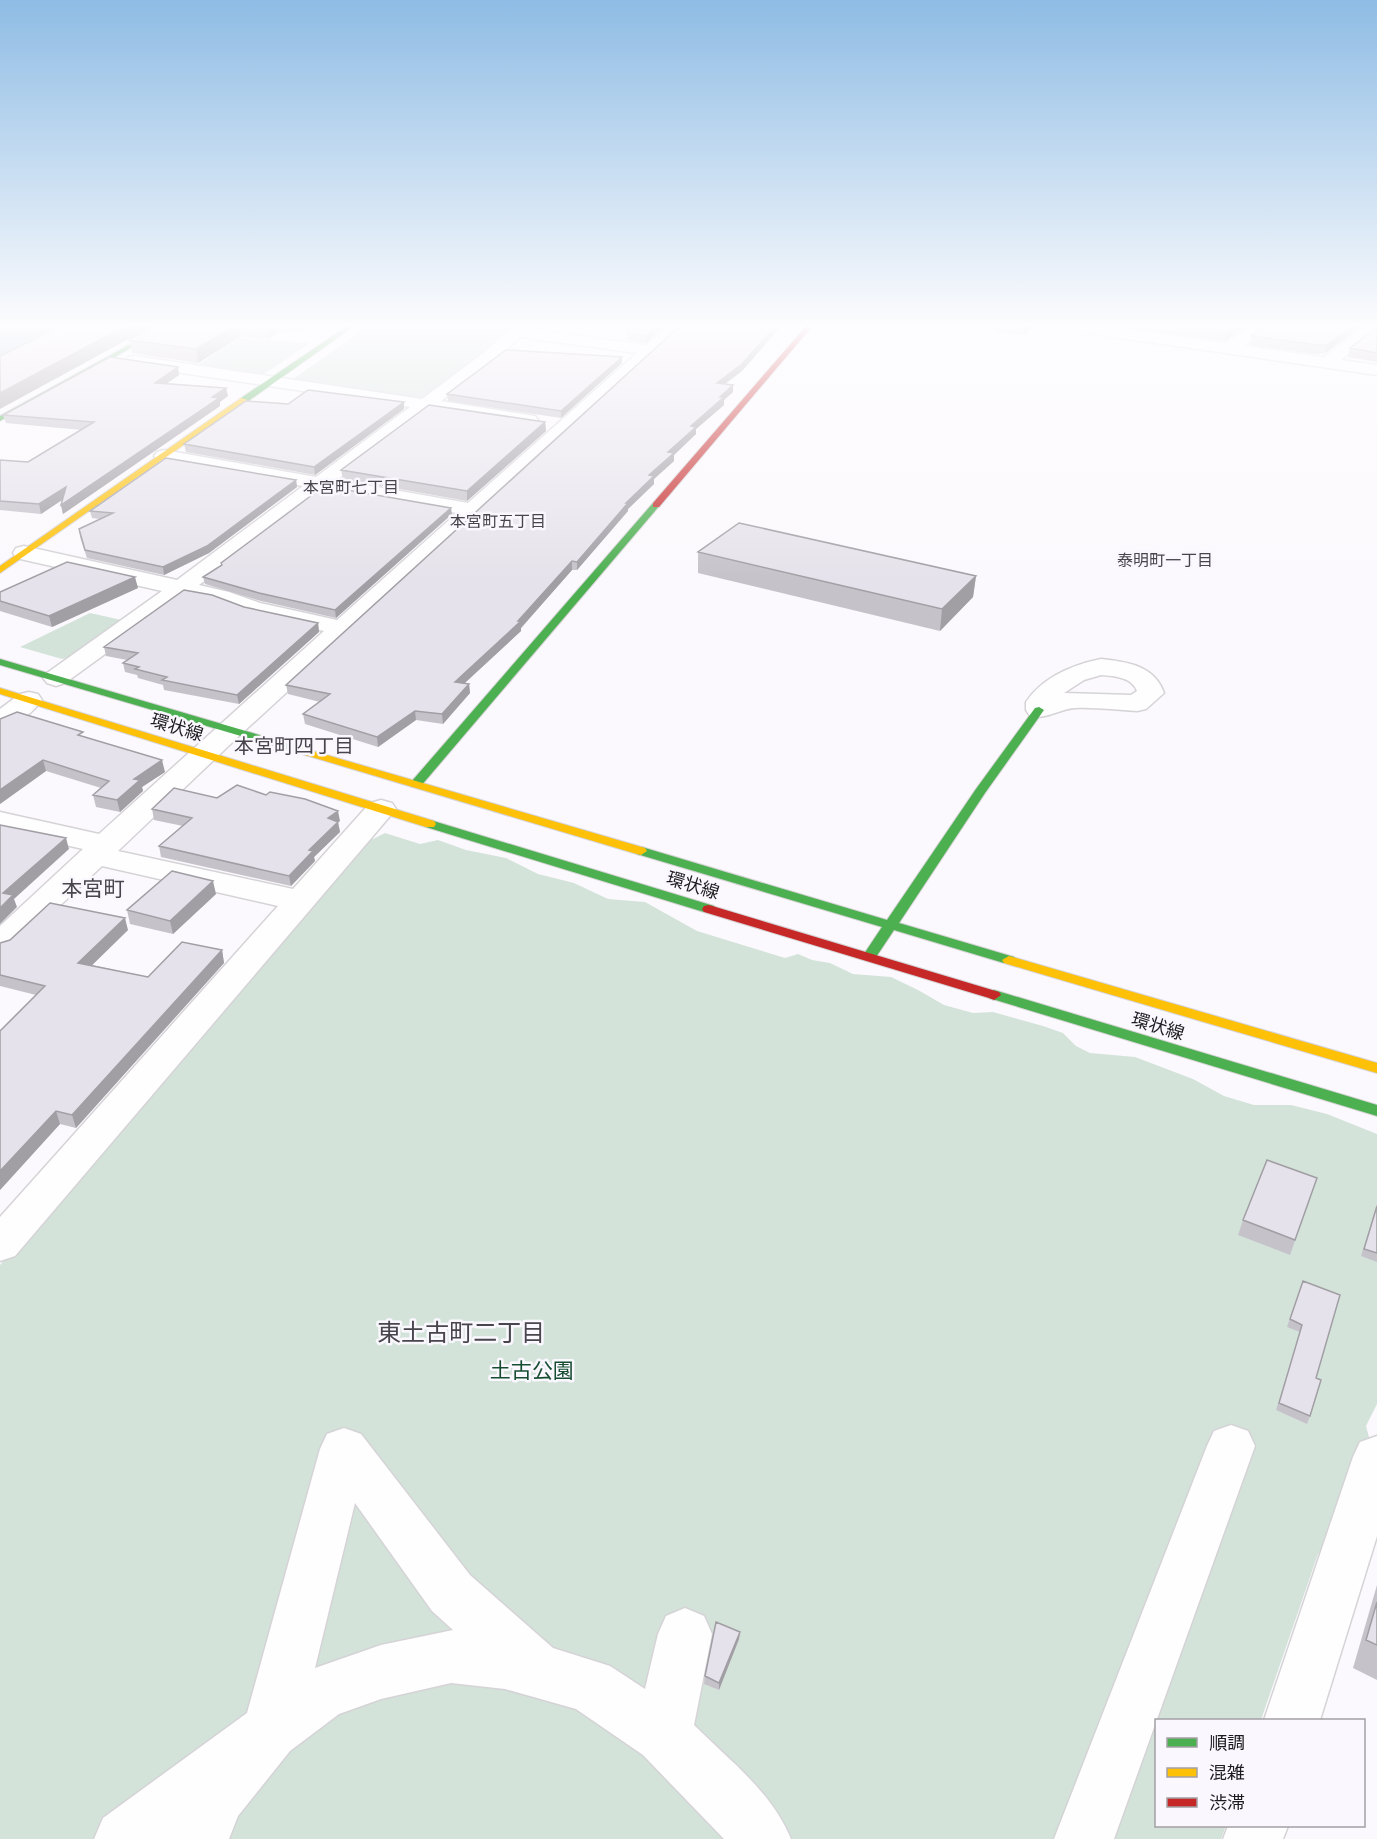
<svg xmlns="http://www.w3.org/2000/svg" width="1377" height="1839" font-family="Poppins,'Noto Sans JP',sans-serif">
<style>
.green{fill:#d3e3da}
.water{fill:#a8c9dd}
.lines{fill:none;stroke-linecap:round;stroke-linejoin:round}
.street-casing{stroke:#d5d3d6;stroke-width:3}
.fast-casing{stroke:#d5d3d6;stroke-width:2}
.slow-casing{stroke:#d5d3d6;stroke-width:2}
.jam-casing{stroke:#d5d3d6;stroke-width:2}
.street{fill:#fefeff;fill-rule:evenodd}
.fast{fill:#4caf50;fill-rule:evenodd}
.slow{fill:#ffc107;fill-rule:evenodd}
.jam{fill:#c62828;fill-rule:evenodd}
.wall{fill:#c6c2ca}
.shaded-wall{fill:#a19ea4}
.building{fill:#e6e2eb;stroke:#a19ea4;stroke-width:1.5}
.labels{text-anchor:middle;dominant-baseline:central;stroke-width:5;stroke-linejoin:round;paint-order:stroke}
.far-neighbourhood-label{font-size:16px;fill:#48464c;stroke:#faf8fe}
.street-label{font-size:18px;fill:#1d1b1e;stroke:#faf8fe}
.neighbourhood-label{font-size:20px;fill:#48464c;stroke:#faf8fe}
.quarter-label{font-size:21px;fill:#48464c;stroke:#faf8fe}
.near-park-label{font-size:21px;fill:#164d31;stroke:#faf8fe}
.near-neighbourhood-label{font-size:24px;fill:#48464c;stroke:#faf8fe}
</style>
<rect width="100%" height="100%" fill="#fbf9fd"/>
<path class="green" d="M372 324H519L510 334 423 401 296 382 293 379Z
M240 338 310 343 264 374 256 375 196 366Z
M90 613 126 621 75 656 62 659 20 647Z
M385 833 420 844 438 840 466 850 506 858 538 874 574 883 608 899 645 902 697 931 785 958 798 954 812 960 830 963 853 974 891 977 918 990 944 1005 973 1013 993 1012 1043 1026 1063 1033 1076 1046 1090 1053 1135 1057 1193 1079 1224 1096 1254 1105H1291L1327 1114 1377 1134V1404L1366 1426 1376 1463 1338 1539 1318 1554 1261 1720H1156V1826H1226L1221 1839H0V1265L367 842Z"/>
<path class="water" d="M0 324H76L0 362Z"/>
<g class="lines">
<g class="street-casing">
<path id="street" d="M516 324H533L529 329 647 345 670 324H687L240 735 118 851 293 889 370 803 381 800 392 803 396 809 15 1256 0 1261V1217L278 906 102 866 12 951 0 954V926L83 849 0 830V812L99 834 324 631 246 614 214 602 185 596 65 683 56 686 47 683 43 678 47 673 162 591 16 558 13 553 16 548 24 546 177 580 303 486 164 462 157 460 154 456 157 452 164 450 316 477 410 407 135 366 129 365 127 361 129 357 135 356 422 399 485 352ZM520 337 637 353 468 503 337 480 429 410 529 425 535 424 538 420 535 416 529 415 441 401 497 358ZM324 490 457 513 337 620 260 603 229 592 199 585Z
M1050 324H1088L1226 343 1255 324H1273L1244 346 1324 357 1367 324H1377V331L1341 360 1377 365V375L1058 329Z
M1101 659C1127 662 1154 665 1164 693L1146 709 1137 711C1117 710 1095 707 1075 708 1059 709 1046 720 1030 716L1026 710V702C1043 677 1072 665 1101 659ZM1101 675C1114 676 1132 677 1137 691L1131 695 1064 693 1084 680Z
M29 692 38 694 42 700C33 713 15 726 0 730V709L20 694Z
M1231 1425 1248 1431 1255 1446 1114 1839H1054L1207 1446 1214 1431Z
M344 1428 361 1434 470 1575 553 1648 610 1666 645 1689 658 1634 666 1616 685 1608 704 1616 712 1634 694 1725C729 1760 772 1792 791 1839H724L643 1755 576 1709 505 1689 451 1683 381 1699 339 1714 290 1751 238 1816 229 1839H94L103 1818 247 1713 320 1449 327 1434ZM355 1503 432 1611 453 1630 381 1645 315 1668Z
M1377 1436V1536L1320 1720H1264L1353 1457 1360 1442Z
M1228 1826H1288L1283 1839H1223Z"/>
</g>
<g class="fast-casing">
<path id="fast" d="M167 324H174L0 421V416Z
M350 324H357L247 402H241V398Z
M653 503 660 505 420 787H412L410 784 412 781Z
M0 659 300 747 302 749 296 752 292 751 0 665Z
M1039 707 1044 710 985 793 899 923 1014 957 1016 960 1014 963H1004L894 930 874 960H864L862 957 882 927 637 854 635 851 641 847 645 848 887 920 976 789 1035 708Z
M430 820 714 906 716 909 714 912H704L426 827 424 824Z
M994 990 1377 1105V1116L989 998 987 995Z"/>
</g>
<g class="slow-casing">
<path id="slow" d="M241 398 248 400 0 573V566Z
M0 688 434 821 436 824 434 827H426L0 694Z
M296 746 645 848 647 851 641 855 637 854 292 751 290 749Z
M1009 956 1377 1063V1073L1004 963 1002 960Z"/>
</g>
<g class="jam-casing">
<path id="jam" d="M808 324H814L659 507H653V503Z
M709 905 999 992 1001 995 994 1000 989 998 704 912 702 909 704 906Z"/>
</g>
<use href="#street" class="street"/>
<use href="#fast" class="fast"/>
<use href="#slow" class="slow"/>
<use href="#jam" class="jam"/>
</g>
<path class="wall" d="M157 324H314L301 332 278 333 268 339 240 337 198 363 132 353 129 340Z
M587 324H667L646 343 627 340V329Z
M682 324H783L742 371 725 384 733 385V392L724 400V405L696 429V434L674 455V461L654 479V484L628 509V511L577 570H572L521 628V631L465 683 469 684 470 693 443 724 416 720 378 747 305 724 303 714 320 702 288 694 286 685Z
M996 324H1035L1024 335 995 332Z
M1096 324H1251L1225 341Z
M1268 324H1364L1325 353 1316 354 1250 345 1251 336Z
M1377 327V362L1348 357 1350 348Z
M622 357V363L561 418 448 401 447 394Z
M178 367 179 375 167 383 226 388 228 396 220 402V406L63 514 61 505 62 500 41 514 0 510V460L28 462 82 430 6 423 3 415Z
M288 404 404 409 315 475 186 452 184 444Z
M545 422 546 431 467 501 343 479 341 470Z
M296 480 297 487 209 553 164 575 87 558 80 537 79 529 100 519 92 518 90 511Z
M452 514 336 618 261 601 205 584 203 577 221 565V563Z
M698 552 976 576 973 597 940 631 698 573Z
M138 588 52 627 0 611V592Z
M244 607 318 623 319 632 239 704 164 690 163 685 138 678 137 675 125 672 123 663 127 660 106 656 104 647Z
M0 719 84 737 165 772 142 787 143 791 120 812 96 807 93 795 101 788 46 771 0 804Z
M217 798 340 821 338 822 340 832 314 857 315 861 291 886 161 857 159 846 183 826 154 820 152 809Z
M216 894 173 934 130 924 127 910Z
M128 930 92 965 148 977 222 950 224 963 76 1128 60 1124 0 1190 36 995 0 986V943Z
M1317 1178 1290 1255 1238 1235 1243 1220Z
M1377 1204V1262L1361 1256Z
M1303 1281 1316 1378 1310 1416 1307 1424 1276 1410 1300 1332 1287 1327Z
M1377 1585V1680L1353 1668Z
M740 1632 739 1639 719 1690 704 1684 705 1676Z"/>
<path class="shaded-wall" d="M129 324H156L0 409V393Z
M238 324 240 337 198 363 196 349Z
M270 324H276L278 333 268 339 266 326Z
M300 324H314L301 332Z
M660 324H667L646 343V336Z
M777 324H783L742 371 717 390V383Z
M1028 324H1035L1024 335 1025 327Z
M1241 324H1251L1225 341 1227 332Z
M1355 324H1364L1325 353 1327 345Z
M622 357V363L561 418V411Z
M178 367 179 375 156 391 155 383Z
M733 385V392L724 400V405L696 429V434L674 455V461L654 479V484L628 509V511L577 570V562L649 475 691 426Z
M226 388 228 396 220 402V406L63 514 61 505Z
M404 402V409L315 475 314 467Z
M545 422 546 431 467 501V491Z
M296 480 297 487 209 553 164 575 163 567Z
M66 487 68 496 41 514 39 504Z
M451 508 452 514 336 618 335 610Z
M572 561V570L521 628V631L456 691 455 682 518 621Z
M976 576 973 597 940 631 942 609Z
M135 577 138 588 52 627 49 616Z
M318 623 319 632 239 704 237 695Z
M469 684 470 693 443 724 442 714Z
M415 711 416 720 378 747 377 737Z
M43 760 46 771 0 804V790Z
M162 760 165 772 142 787 143 791 120 812 117 800 134 779Z
M338 811 340 821 338 822 340 832 314 857 315 861 291 886 289 876 309 850 328 818Z
M66 838 69 849 14 899 17 907 0 924V908L3 893Z
M213 881 216 894 173 934 170 921Z
M125 918 128 930 82 975 78 963Z
M222 950 224 963 76 1128 72 1115Z
M56 1111 60 1124 0 1190V1171Z
M740 1632 739 1639 719 1690V1683Z"/>
<path class="building" d="M65 324H129L0 393V356Z
M157 324H270L266 326 238 324 196 349 129 340Z
M628 324H660L646 336 627 333Z
M682 324H777L742 364 717 383 733 385 720 397H724L691 426 696 427 668 452 674 453 649 475 654 476 626 503H628L577 562 572 561 518 621H521L455 682 469 684 442 714 415 711 377 737 303 714 330 694 286 685Z
M999 324H1028L1025 327Z
M1160 324H1241L1227 332Z
M1268 324H1355L1327 345H1318L1251 336Z
M1377 327V353L1350 348Z
M506 350 622 357 561 411 447 394Z
M110 357 178 367 155 383 226 388 212 397 219 398 61 505 66 487 39 504 0 501V460L28 462 94 422 3 415Z
M308 390 404 402 314 467 184 444 246 401 288 404Z
M429 405 545 422 467 491 341 470Z
M166 458 296 480 207 546 163 567 85 550 79 529 113 513 90 511Z
M324 486 451 508 335 610 259 593 203 577 222 565 221 563Z
M739 523 976 576 942 609 698 552Z
M67 562 135 577 49 616 0 601V592Z
M184 590 212 595 244 607 318 623 237 695 162 680 167 677 135 669 139 667 123 663 138 653 104 647Z
M17 712 83 732 78 735 162 760 134 779 140 780 117 800 93 795 109 781 43 760 0 790V719Z
M237 785 266 795 270 792 305 799 338 811 328 818 338 822 309 850 313 851 289 876 159 846 192 818 152 809 174 788 217 798Z
M0 825 66 838 3 893 13 895 0 908Z
M172 871 213 881 170 921 127 910Z
M50 903 125 918 78 963 148 977 182 942 222 950 72 1115 56 1111 0 1171V1031L45 986 0 975V943L10 940Z
M1267 1160 1317 1178 1295 1240 1243 1220Z
M1377 1206V1253L1364 1249Z
M1303 1281 1340 1295 1316 1378 1321 1380 1310 1416 1279 1403 1302 1325 1290 1319Z
M1377 1602V1645L1366 1640Z
M716 1622 740 1632 719 1683 705 1676Z"/>
<linearGradient id="sky" x2="0" y2="1"><stop stop-color="#8ebce4"/><stop offset="0.56" stop-color="#fdfcfe"/><stop offset="1" stop-color="#fdfcfe" stop-opacity="0"/></linearGradient>
<rect width="1377" height="581" fill="url(#sky)"/>
<g class="labels">
<g class="far-neighbourhood-label">
<text x="351" y="487">本宮町七丁目</text>
<text x="498" y="521">本宮町五丁目</text>
<text x="1165" y="560">泰明町一丁目</text>
</g>
<g class="street-label">
<text transform="translate(177 727) rotate(17)">環状線</text>
<text transform="translate(693 885) rotate(17)">環状線</text>
<text transform="translate(1158 1026) rotate(17)">環状線</text>
</g>
<g class="neighbourhood-label">
<text x="294" y="746">本宮町四丁目</text>
</g>
<g class="quarter-label">
<text x="93" y="888">本宮町</text>
</g>
<g class="near-park-label">
<text x="532" y="1370">土古公園</text>
</g>
<g class="near-neighbourhood-label">
<text x="461" y="1332">東土古町二丁目</text>
</g>
</g>
<rect x="1155" y="1719" width="210" height="108" fill="#faf8fe" stroke="#a2a0a4" stroke-width="1.5"/>
<rect x="1167" y="1738" width="30" height="9" fill="#4caf50" stroke="#a2a0a4" stroke-width="1.5"/>
<text x="1209" y="1749" font-size="18" fill="#1d1b1e">順調</text>
<rect x="1167" y="1768" width="30" height="9" fill="#ffc107" stroke="#a2a0a4" stroke-width="1.5"/>
<text x="1209" y="1779" font-size="18" fill="#1d1b1e">混雑</text>
<rect x="1167" y="1798" width="30" height="9" fill="#c62828" stroke="#a2a0a4" stroke-width="1.5"/>
<text x="1209" y="1809" font-size="18" fill="#1d1b1e">渋滞</text>
</svg>
